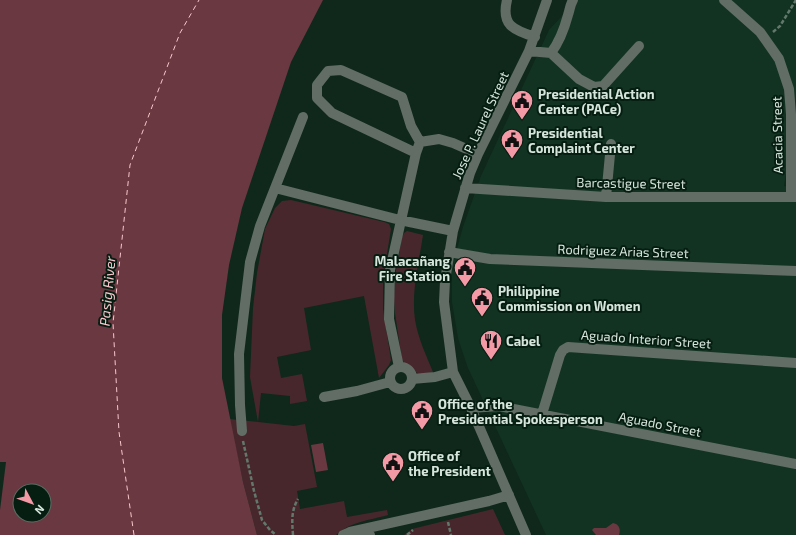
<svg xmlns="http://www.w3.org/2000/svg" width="796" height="535" font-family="'Exo 2',sans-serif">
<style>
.built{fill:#123322}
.green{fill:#48272c}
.water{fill:#693840;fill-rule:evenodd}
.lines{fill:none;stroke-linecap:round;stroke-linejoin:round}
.ferry{stroke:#f9c6cc;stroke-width:1;stroke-dasharray:5 4;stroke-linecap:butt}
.path{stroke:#63786d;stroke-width:2.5;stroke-dasharray:4 2;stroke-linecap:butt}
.minor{stroke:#616d65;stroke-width:10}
.labels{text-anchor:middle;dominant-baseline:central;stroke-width:4;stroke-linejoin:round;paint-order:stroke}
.poi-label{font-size:13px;font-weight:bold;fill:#d7e6dd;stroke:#061e12;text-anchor:start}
.street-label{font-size:13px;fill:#d7e6dd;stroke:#061e12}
.water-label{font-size:14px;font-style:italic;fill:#f9c6cc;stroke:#061e12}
</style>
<rect width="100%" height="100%" fill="#0f281b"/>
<path class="built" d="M577 0H796V112L784 186 796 187V535H546L468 368 458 338 452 302V267L463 227 481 176 549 30Z"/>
<path class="green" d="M291 200 384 222 389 224 391 229 383 278V309L391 360 389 365 379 378 364 296 304 308 311 350 277 357 281 378 302 374 307 401 290 404V396L261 393 258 422 294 426 305 424 317 487 297 491 300 509 344 501 347 517 387 510 388 515C370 520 350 522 336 535H257L243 482 229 419 258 422 250 377 253 308 257 273 265 229 275 208 282 201Z
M407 231 423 235C419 262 411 292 415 320 418 338 426 355 433 372 419 376 411 373 402 360L395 313 394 297 395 276 402 237 404 233Z
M493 509 505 535H404L412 529Z"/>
<path class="water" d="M0 0H323L291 62 242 208 229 265 222 315V378L243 482 257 535H0V510L6 462H0ZM20 491H44V515H20Z
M323 443 328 470 316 472 311 445Z
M613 523C619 524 621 529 619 535H596L592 530 594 528H606Z"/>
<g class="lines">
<path class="ferry" d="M134 535 119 432 113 323 130 165 180 33 199 0"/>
<path class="path" d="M773 32 780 26 796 0
M243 441 254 491 262 520 270 530 276 535
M448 522 451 535
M293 535C292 521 291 511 298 499
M407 535 413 530"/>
<path class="minor" d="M507 0C501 25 513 30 535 37
M724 0 760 32 779 59 789 89 791 114V197
M529 51 551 53C560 41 564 30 568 15 570 9 570 5 573 0
M551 53 579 79 594 87 603 86 639 46
M420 142 439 139 453 143 478 154
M275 188 400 220 453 231
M465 188 606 197H796
M606 197 611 144
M449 252 490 259 796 271
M399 367 389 319 390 270 416 153 420 142 411 126 402 97 341 70 328 71 317 85V98L332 113 416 153
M390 378a11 11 0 1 1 22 0a11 11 0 1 1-22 0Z
M412 379 435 377 453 372
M324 397 357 391 390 382
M471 408 499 406 796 464
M542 414 560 355 563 350 568 347 796 363
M242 431 240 405 239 354 250 262 260 226 303 117
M350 532 489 501 509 495
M343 535 350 532 370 535
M526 535 471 408 453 372 444 302 445 281 453 231 470 173 478 154 529 51 547 0"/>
</g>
<defs>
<g id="civic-pin" transform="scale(1.15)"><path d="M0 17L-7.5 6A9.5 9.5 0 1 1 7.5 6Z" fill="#f49aa7" stroke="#061e12"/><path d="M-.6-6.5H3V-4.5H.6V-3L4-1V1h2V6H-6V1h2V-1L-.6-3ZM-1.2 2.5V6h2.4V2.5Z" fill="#111"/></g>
<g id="restaurant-pin" transform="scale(1.15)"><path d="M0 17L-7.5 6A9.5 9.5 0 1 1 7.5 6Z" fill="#f49aa7" stroke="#061e12"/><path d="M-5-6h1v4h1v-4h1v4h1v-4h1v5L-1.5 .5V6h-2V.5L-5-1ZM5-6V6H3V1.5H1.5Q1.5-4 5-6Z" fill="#111"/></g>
</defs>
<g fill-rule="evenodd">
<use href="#civic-pin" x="522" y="101"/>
<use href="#civic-pin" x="512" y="140"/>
<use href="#civic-pin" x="465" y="268"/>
<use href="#civic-pin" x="482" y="298"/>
<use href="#restaurant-pin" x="491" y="341"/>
<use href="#civic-pin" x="422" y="411"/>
<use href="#civic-pin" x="393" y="463"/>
</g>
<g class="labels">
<g class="poi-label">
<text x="538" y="94">Presidential Action<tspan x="538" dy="15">Center (PACe)</tspan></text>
<text x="528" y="133">Presidential<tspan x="528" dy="15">Complaint Center</tspan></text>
<text x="450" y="261" text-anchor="end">Malacañang<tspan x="450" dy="15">Fire Station</tspan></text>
<text x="498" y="291">Philippine<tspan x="498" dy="15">Commission on Women</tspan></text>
<text x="506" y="341">Cabel</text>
<text x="438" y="404">Office of the<tspan x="438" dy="15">Presidential Spokesperson</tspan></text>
<text x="408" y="456">Office of<tspan x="408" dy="15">the President</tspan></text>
</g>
<g class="street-label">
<text transform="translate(480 125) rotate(-65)">Jose P. Laurel Street</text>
<text transform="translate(777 135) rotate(-91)">Acacia Street</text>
<text transform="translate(631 183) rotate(1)">Barcastigue Street</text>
<text transform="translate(623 251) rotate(2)">Rodriguez Arias Street</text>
<text transform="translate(646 339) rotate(4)">Aguado Interior Street</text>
<text transform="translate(660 424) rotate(11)">Aguado Street</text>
</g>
<g class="water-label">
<text transform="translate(107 291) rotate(-85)">Pasig River</text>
</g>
</g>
<g transform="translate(32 503) rotate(131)"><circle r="19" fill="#061e12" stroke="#5a6e63"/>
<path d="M0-3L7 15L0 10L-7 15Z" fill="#f49aa7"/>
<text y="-6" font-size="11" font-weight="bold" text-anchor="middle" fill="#d7e6dd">N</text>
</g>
</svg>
